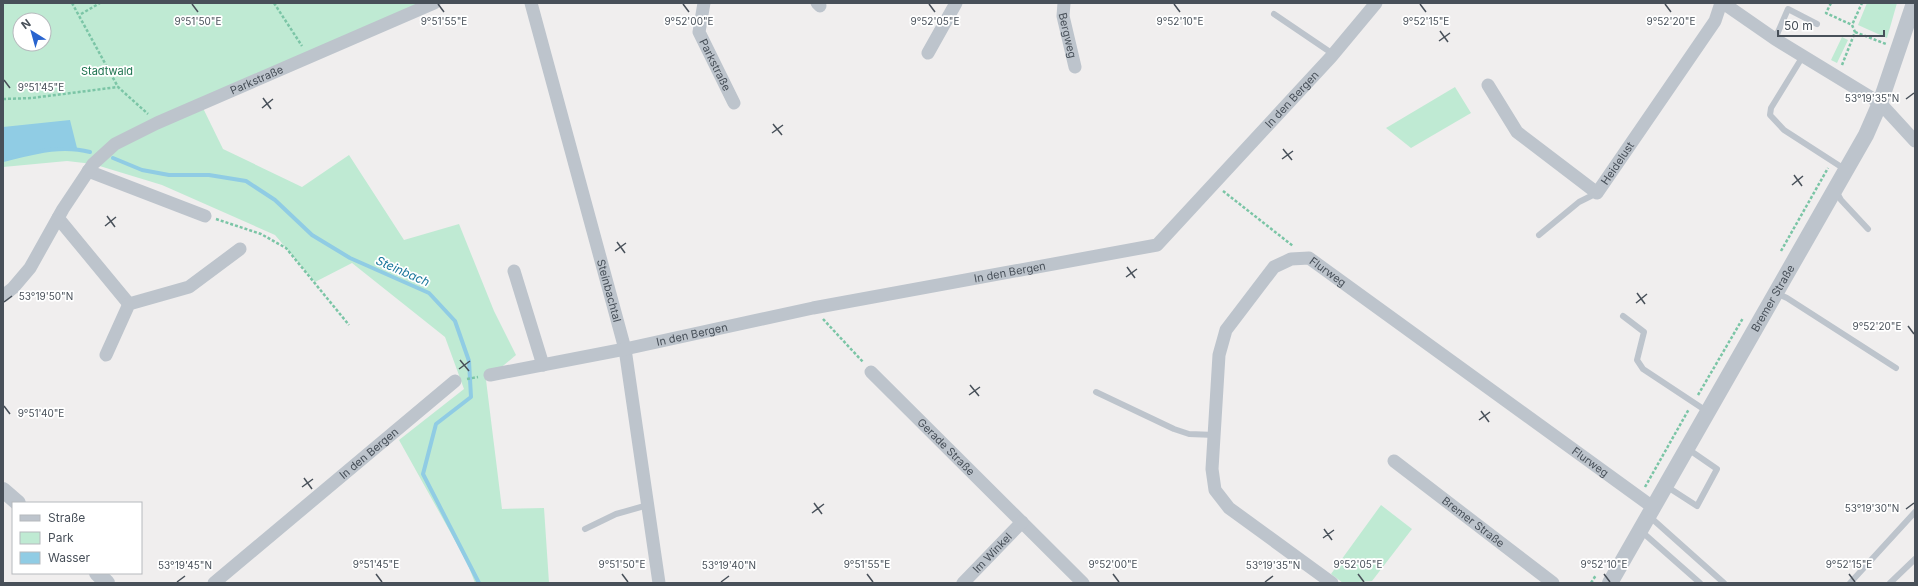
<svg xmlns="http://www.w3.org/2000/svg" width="1918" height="586" font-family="Inter,sans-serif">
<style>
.green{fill:#bfead3;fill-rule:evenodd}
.water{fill:#90cce4}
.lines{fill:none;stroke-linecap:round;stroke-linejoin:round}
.stream{stroke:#90cce4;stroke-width:4}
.path{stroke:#7bc5a6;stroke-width:2.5;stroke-dasharray:3 2;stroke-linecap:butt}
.service{stroke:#bdc4cc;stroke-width:6}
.minor{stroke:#bdc4cc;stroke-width:13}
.tertiary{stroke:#bdc4cc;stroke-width:16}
.ticks{fill:none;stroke:#485059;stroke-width:1.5}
.labels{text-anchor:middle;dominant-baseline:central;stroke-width:3.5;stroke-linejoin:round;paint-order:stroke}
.street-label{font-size:11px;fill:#485059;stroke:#fff}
.park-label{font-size:11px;fill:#1f7450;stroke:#fff}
.water-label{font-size:12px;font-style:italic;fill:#19769b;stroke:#fff}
.ticks-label{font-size:10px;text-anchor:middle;fill:#485059;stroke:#fff;stroke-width:3.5;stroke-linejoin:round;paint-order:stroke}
</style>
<rect width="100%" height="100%" fill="#f0eeee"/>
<path class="green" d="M3 3H434L201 104 223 149 302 187 349 155 404 240 459 224 494 311 516 355 486 380 502 509 544 508 549 583H475L467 562 399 440 464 389 445 337 352 263 315 282 275 235 162 185 93 164 67 161 3 167ZM20 20H44V44H20Z
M1867 3H1897L1887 38 1858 25Z
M1842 37 1848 40 1837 63 1831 60Z
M1455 87 1471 113 1411 148 1386 128Z
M1381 505 1412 529 1372 581 1343 583 1331 574Z"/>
<path class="water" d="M70 120 77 148 47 149 3 160V127Z"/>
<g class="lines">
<path class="stream" d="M113 158 142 170 169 175H209L246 181 275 200 312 235 350 258 429 293 455 321 469 361 471 397 436 424 423 474 479 583
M3 160C32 153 60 144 90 152"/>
<path class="path" d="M72 3 118 87
M274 3 302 46
M1831 3 1826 13 1852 25
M81 14 100 3
M1855 32 1886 44
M1842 65 1855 32 1852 25 1862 3
M3 99 32 98 118 87 148 114
M1223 191 1293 246
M216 219 261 234 286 248 349 325
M1781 251 1828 168
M823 319 863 362
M467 379 478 377
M1698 395 1743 318
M1645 487 1689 409
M1591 583 1596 575"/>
<path class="service" d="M1274 14 1333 54
M1775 39 1788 9 1817 24
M1803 56 1771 108 1770 115 1784 130 1846 170
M1836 191 1841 200 1868 229
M1539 235 1579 202 1597 193
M1776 293 1787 298 1896 368
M1623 316 1644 332 1637 360 1643 369 1708 412
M1096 392 1174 429 1189 434 1215 435
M1666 486 1697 506 1717 469 1688 449
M1649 516 1724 583
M585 529 616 514 648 505
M1641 531 1700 583
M1850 583 1915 512
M1890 583 1915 559"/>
<g class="minor">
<path id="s1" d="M531 3 625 349 659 583"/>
<path id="s2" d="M704 3 699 32 734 103"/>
<path d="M817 3 820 6"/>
<path id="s3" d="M1064 3 1063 16 1075 67"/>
<path d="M1723 3 1775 39 1880 103 1915 141"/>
<path d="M928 53 956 3"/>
<path id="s4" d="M1488 85 1517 132 1597 193 1715 21 1721 3"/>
<path d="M88 171 205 216"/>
<path d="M58 218 129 304"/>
<path d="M514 271 543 365"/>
<path id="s5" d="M3 296 13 288 30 268 63 209 93 164 115 144 157 123 434 3"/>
<path d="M106 355 129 304 189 287 240 249"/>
<path id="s6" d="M871 372 1083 583"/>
<path id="s7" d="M490 375 625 349 813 308 1157 245 1331 57 1376 3"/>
<path id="s8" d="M1394 461 1553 583"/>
<path id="s9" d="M214 583 455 381"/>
<path id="s10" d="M963 583 1022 522"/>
<path id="s11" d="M1332 583 1229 508 1215 490 1212 469 1219 355 1226 330 1274 267 1291 259 1309 258 1654 508"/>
</g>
<g class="tertiary">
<path d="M3 490 18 503"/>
<path d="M97 573 107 583"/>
<path id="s12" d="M1610 583 1866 135 1880 103 1914 3"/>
</g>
</g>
<path class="ticks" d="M192 4 198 12M438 4 444 12M683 4 689 12M929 4 935 12M1174 4 1180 12M1420 4 1426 12M1665 4 1671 12M1440 31 1448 42M1439 41 1450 33M4 80 10 88M263 98 271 109M1906 99 1914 93M262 108 273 99M773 124 782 135M772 133 783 125M1283 149 1292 160M1282 159 1293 151M1794 175 1802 186M1792 185 1803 176M107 216 115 227M105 226 116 217M617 242 625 253M615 251 626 243M1127 267 1135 278M1126 277 1137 269M1637 293 1645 304M4 302 12 296M1636 303 1647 294M1908 326 1914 334M460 360 469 371M459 369 470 361M970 385 979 396M969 395 980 387M4 406 10 414M1481 411 1489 422M1479 420 1490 412M304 478 312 489M302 487 313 479M814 503 822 514M1906 509 1914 503M812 513 824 504M1324 529 1332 540M1323 538 1334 530M376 574 382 582M622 574 628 582M867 574 873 582M1113 574 1119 582M1358 574 1364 582M1604 574 1610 582M1849 574 1855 582M177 582 185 576M721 582 729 576M1265 582 1273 576"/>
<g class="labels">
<g class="street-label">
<text stroke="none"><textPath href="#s3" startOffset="33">Bergweg</textPath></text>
<text stroke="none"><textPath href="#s2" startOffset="66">Parkstraße</textPath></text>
<text stroke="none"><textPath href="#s5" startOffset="346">Parkstraße</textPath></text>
<text stroke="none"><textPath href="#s7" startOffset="878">In den Bergen</textPath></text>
<text stroke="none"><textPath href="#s4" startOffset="192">Heidelust</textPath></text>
<text stroke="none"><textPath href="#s7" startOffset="530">In den Bergen</textPath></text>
<text stroke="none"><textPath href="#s11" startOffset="451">Flurweg</textPath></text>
<text stroke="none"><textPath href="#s1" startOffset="298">Steinbachtal</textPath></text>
<text stroke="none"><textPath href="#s12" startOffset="328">Bremer Straße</textPath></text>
<text stroke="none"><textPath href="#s7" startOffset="206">In den Bergen</textPath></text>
<text stroke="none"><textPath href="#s6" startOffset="106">Gerade Straße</textPath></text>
<text stroke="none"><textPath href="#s9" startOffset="202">In den Bergen</textPath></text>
<text stroke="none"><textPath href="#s11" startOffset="775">Flurweg</textPath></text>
<text stroke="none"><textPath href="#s8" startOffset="100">Bremer Straße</textPath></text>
<text stroke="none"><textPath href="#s10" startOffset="42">Im Winkel</textPath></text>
</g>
<g class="park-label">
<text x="107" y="71">Stadtwald</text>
</g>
<g class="water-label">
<text transform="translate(403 271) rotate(24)">Steinbach</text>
</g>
</g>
<g class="ticks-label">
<text x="198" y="25">9°51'50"E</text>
<text x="444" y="25">9°51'55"E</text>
<text x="935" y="25">9°52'05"E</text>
<text x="1180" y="25">9°52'10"E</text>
<text x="1426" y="25">9°52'15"E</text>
<text x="1671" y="25">9°52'20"E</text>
<text x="689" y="25">9°52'00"E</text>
<text x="41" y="91">9°51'45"E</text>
<text x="1872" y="102">53°19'35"N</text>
<text x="46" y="300">53°19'50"N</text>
<text x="1877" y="330">9°52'20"E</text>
<text x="41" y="417">9°51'40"E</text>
<text x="1872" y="512">53°19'30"N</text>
<text x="376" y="568">9°51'45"E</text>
<text x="622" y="568">9°51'50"E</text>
<text x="867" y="568">9°51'55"E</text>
<text x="1113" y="568">9°52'00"E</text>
<text x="1358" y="568">9°52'05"E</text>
<text x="1604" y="568">9°52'10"E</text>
<text x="1849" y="568">9°52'15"E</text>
<text x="185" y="569">53°19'45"N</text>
<text x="729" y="569">53°19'40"N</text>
<text x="1273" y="569">53°19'35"N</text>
</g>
<rect width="1918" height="586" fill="none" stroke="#485059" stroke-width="8"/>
<rect x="12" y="502" width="130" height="72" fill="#ffffff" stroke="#b6b9bd"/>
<rect x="20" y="515" width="20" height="6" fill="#bdc4cc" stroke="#b6b9bd"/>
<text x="48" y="522" font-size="12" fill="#485059">Straße</text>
<rect x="20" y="532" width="20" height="12" fill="#bfead3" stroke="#b6b9bd"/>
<text x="48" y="542" font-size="12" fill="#485059">Park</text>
<rect x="20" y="552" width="20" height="12" fill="#90cce4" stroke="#b6b9bd"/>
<text x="48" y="562" font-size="12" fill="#485059">Wasser</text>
<g transform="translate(32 32) rotate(323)"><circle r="19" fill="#ffffff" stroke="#b6b9bd"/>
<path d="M0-3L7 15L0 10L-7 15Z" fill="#2964cf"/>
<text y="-6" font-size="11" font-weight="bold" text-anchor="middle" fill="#485059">N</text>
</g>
<path d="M1778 30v6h106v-6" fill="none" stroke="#485059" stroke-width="2"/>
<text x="1784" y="30" font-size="12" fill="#485059" stroke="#ffffff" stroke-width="3" paint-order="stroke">50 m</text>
</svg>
